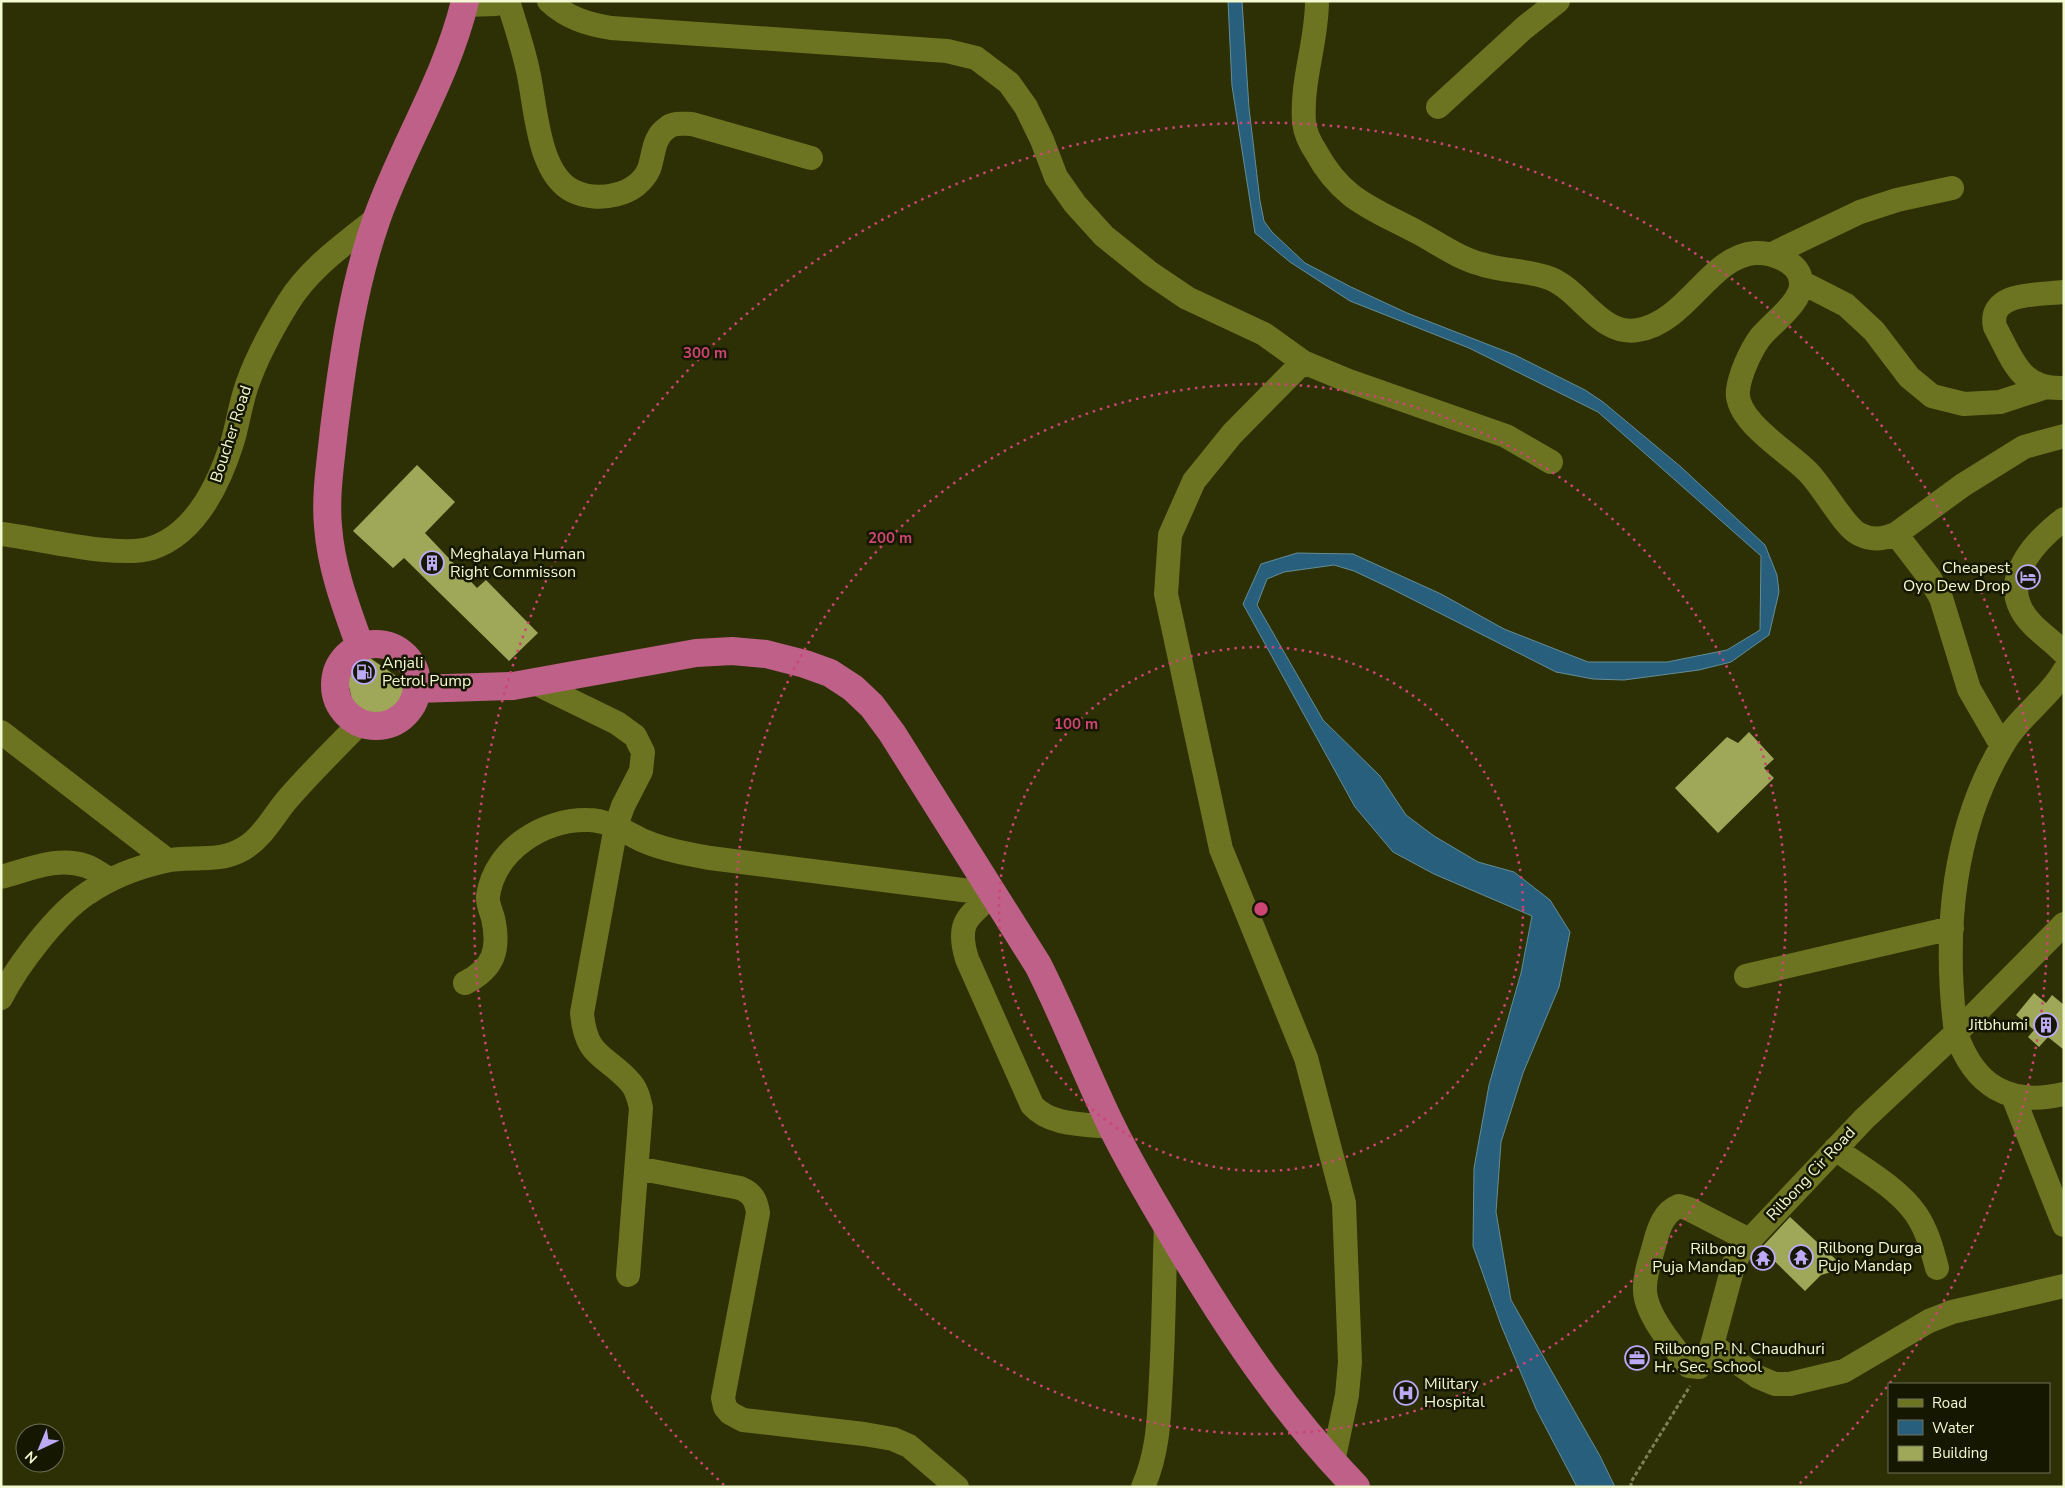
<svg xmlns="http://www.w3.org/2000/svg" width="2065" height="1488" font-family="'Nunito Sans',sans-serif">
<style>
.water{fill:#285f7d;stroke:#658d96}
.building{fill:#9fa859}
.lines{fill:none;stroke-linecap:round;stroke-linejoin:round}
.path{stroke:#7d8157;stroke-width:3;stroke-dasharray:4 2.5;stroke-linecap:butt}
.minor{stroke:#6c7421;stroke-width:24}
.highway{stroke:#be6088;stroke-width:28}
.ring{fill:none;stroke:#cc4573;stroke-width:2.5;stroke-dasharray:2.5 5}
.labels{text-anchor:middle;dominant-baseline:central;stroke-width:5;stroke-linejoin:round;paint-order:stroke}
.street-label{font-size:16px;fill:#f3f9d1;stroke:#151700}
.poi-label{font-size:16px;fill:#f3f9d1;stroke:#151700;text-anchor:start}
.centre{fill:#cc4573;stroke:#151700;stroke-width:2.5}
.ring-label{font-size:15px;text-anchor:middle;font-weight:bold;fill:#cc4573;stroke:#151700;stroke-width:5;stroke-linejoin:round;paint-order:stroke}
</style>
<rect width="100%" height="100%" fill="#2c3004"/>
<path class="water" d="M1228 1H1242L1249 108 1260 201 1264 221 1272 232 1305 263 1351 287 1407 313 1515 355 1585 390 1603 402 1681 467 1765 545 1777 575 1779 592 1769 635 1731 662 1699 670 1624 680 1593 679 1556 672 1390 588 1354 571 1334 565 1284 572 1267 579 1257 605 1323 720 1380 776 1406 815 1434 836 1478 862 1514 872 1550 900 1570 932 1559 987 1523 1073 1501 1142 1496 1212 1511 1300 1600 1456 1615 1487H1577L1536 1409 1501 1325 1473 1246 1474 1168 1489 1085 1521 973 1532 916 1434 874 1393 852 1355 807 1243 604 1261 564 1297 553 1353 554 1441 594 1504 629 1588 662H1667L1727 650 1760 630 1761 556 1598 412 1469 348 1350 301 1290 262 1255 233 1232 86Z"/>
<path class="building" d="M417 465 455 502 425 533 477 588 486 580 538 633 509 661 404 558 393 568 353 531Z
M349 657 358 661 370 658 399 678 403 684 404 697 408 704 395 715 377 721H372L369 715 363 711H355L349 687 347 664Z
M1749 732 1774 759 1764 768 1774 778 1718 833 1675 788 1727 737 1738 743Z
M2034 993 2046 1003 2052 995 2064 1005V1050L2048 1037 2039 1047 2028 1037 2034 1030 2016 1015Z
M1790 1217 1845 1268 1821 1275 1805 1291 1761 1248Z"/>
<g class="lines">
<path class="path" d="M1631 1487V1482L1690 1386"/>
<path class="minor" d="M508 1C515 24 523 47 528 71 536 105 537 173 573 191 598 203 637 196 649 169 654 155 653 137 667 128 674 122 684 124 692 124L811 158
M549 1C567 18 587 24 611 28L947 51 976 58 1009 83 1026 107 1042 140 1056 177 1075 204 1104 236 1150 273 1187 298 1264 334 1303 362 1349 381 1506 436 1551 462
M1317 1C1317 42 1301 81 1304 122 1305 132 1310 143 1316 152 1342 200 1372 208 1417 232 1438 243 1458 258 1481 264 1502 271 1525 270 1546 277 1580 287 1599 337 1638 330 1687 322 1710 256 1755 253 1771 252 1801 262 1801 283 1802 303 1770 324 1759 339 1750 352 1740 374 1738 390 1734 420 1787 451 1807 471 1822 485 1844 527 1859 534 1872 541 1883 539 1896 534L1963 485 2024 447 2064 436
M464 5 496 4 507 1
M1438 107 1524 28 1558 1
M1772 254 1860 212 1897 200 1952 188
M1801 282 1846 305 1874 331 1909 377 1932 396 1964 404 2000 402 2043 388
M2064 292C2040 295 1987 291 1995 327 2013 360 2020 390 2064 388
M1303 362 1232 434 1194 481 1170 535 1166 594 1221 849 1306 1058 1344 1203 1350 1362 1347 1395 1333 1462
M2064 519C2038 539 2003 574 2021 609 2030 627 2050 638 2064 653
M1 534C38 538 118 559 152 548 197 533 220 482 233 440 238 422 241 402 247 385 257 356 272 329 288 303 309 268 346 243 378 217
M1896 534 1929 577 1941 598 1969 689 2002 746
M2064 671C2050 696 2023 714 2007 738 1952 825 1943 933 1956 1033L2064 924
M533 682 617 723 635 736 643 752 641 771 623 806 616 826 582 1013C586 1059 606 1054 631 1083 637 1090 639 1099 641 1108L628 1275
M1 732 167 860
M1 877C28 870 58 856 86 866 95 869 103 876 110 880
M994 894C967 917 956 923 967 959L1032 1105C1050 1126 1085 1124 1112 1127
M1746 976 1952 928
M465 983C494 968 500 950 493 918 491 911 487 903 488 896 495 849 544 819 588 820 609 820 626 833 644 841 665 850 688 854 710 858L994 894
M1 998C17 966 57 913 88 893 110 878 138 867 165 861 190 855 217 864 243 849 262 838 273 817 286 801 309 774 335 749 359 724
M2013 1096 2064 1225
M1835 1149C1861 1167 1898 1188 1916 1214 1927 1230 1932 1249 1937 1268
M637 1168 740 1188C752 1193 756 1199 758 1213L723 1398 725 1407 730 1413 743 1420 864 1434 893 1439 909 1446 957 1487
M1749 1240 1689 1209 1679 1206C1664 1212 1659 1227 1655 1242 1651 1258 1644 1275 1645 1291 1646 1315 1674 1348 1689 1366L1699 1367 1706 1359 1712 1345 1758 1377 1775 1384H1790L1844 1371 1929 1321 1952 1312 2064 1286
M1712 1345 1734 1263 1744 1246 1864 1119 1956 1033C1974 1086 2009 1107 2064 1094
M1143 1487C1159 1451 1159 1415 1161 1378 1164 1326 1164 1275 1166 1224"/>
<path class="highway" d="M335 685a41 41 0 1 1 82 0a41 41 0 1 1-82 0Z
M360 646C346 607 331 568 328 526 325 494 331 460 334 429 343 357 353 286 377 218 403 145 447 77 465 1
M417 689 513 686 696 653 732 651 766 654 805 664 830 673 853 688 872 706 892 733 1038 965C1065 1018 1086 1074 1112 1127 1134 1172 1160 1214 1185 1256 1237 1342 1286 1414 1356 1487"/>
</g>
<g class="ring">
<circle cx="1261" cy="909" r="262"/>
<circle cx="1261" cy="909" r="525"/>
<path d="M724 1485A787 787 0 1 1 1798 1485"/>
</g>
<defs>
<g id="building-ring" transform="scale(1.25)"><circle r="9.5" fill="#151700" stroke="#bcaaf6" stroke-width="1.5"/><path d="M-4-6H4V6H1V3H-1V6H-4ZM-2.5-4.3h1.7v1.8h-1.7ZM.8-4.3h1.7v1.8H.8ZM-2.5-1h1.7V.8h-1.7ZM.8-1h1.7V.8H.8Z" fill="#bcaaf6"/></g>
<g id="hotel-ring" transform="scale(1.25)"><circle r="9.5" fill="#151700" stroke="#bcaaf6" stroke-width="1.5"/><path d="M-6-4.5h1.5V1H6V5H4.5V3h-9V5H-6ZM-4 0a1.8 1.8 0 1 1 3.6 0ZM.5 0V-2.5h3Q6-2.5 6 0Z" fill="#bcaaf6"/></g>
<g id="fuel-ring" transform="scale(1.25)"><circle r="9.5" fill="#151700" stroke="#bcaaf6" stroke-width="1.5"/><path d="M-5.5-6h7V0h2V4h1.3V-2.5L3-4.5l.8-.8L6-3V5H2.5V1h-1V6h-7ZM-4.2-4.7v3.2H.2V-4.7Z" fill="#bcaaf6"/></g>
<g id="temple-ring" transform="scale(1.25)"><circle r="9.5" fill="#151700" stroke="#bcaaf6" stroke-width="1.5"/><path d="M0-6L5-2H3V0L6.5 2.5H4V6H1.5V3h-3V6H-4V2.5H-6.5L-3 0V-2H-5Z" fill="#bcaaf6"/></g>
<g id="office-ring" transform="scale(1.25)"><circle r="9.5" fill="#151700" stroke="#bcaaf6" stroke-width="1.5"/><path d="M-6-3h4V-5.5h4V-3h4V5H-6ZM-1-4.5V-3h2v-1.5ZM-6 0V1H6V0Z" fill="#bcaaf6"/></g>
<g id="hospital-ring" transform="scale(1.25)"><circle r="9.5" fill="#151700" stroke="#bcaaf6" stroke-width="1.5"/><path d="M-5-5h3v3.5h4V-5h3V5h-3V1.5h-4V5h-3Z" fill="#bcaaf6"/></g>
</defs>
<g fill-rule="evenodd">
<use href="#building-ring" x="432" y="563"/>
<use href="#hotel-ring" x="2028" y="577"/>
<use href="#fuel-ring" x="364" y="672"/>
<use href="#building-ring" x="2046" y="1025"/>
<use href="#temple-ring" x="1801" y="1257"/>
<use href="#temple-ring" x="1763" y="1258"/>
<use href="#office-ring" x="1637" y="1358"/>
<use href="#hospital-ring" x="1406" y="1393"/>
</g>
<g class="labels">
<g class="street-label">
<text transform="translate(231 434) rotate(-72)">Boucher Road</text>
<text transform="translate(1811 1174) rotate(-47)">Rilbong Cir Road</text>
</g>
<g class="poi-label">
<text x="450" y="554">Meghalaya Human<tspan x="450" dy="18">Right Commisson</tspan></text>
<text x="2010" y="568" text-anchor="end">Cheapest<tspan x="2010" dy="18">Oyo Dew Drop</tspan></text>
<text x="382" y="663">Anjali<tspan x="382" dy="18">Petrol Pump</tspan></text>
<text x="2028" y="1025" text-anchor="end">Jitbhumi</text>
<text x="1818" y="1248">Rilbong Durga<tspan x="1818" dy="18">Pujo Mandap</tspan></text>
<text x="1746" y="1249" text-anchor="end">Rilbong<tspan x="1746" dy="18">Puja Mandap</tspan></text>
<text x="1654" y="1349">Rilbong P. N. Chaudhuri<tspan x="1654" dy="18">Hr. Sec. School</tspan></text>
<text x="1424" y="1384">Military<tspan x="1424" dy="18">Hospital</tspan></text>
</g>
</g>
<circle cx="1261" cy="909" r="8" class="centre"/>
<g class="ring-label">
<text x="705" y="358">300 m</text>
<text x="890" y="543">200 m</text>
<text x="1076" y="729">100 m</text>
</g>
<rect width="2065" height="1488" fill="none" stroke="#f3f9d1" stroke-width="5"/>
<rect x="1888" y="1383" width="162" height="90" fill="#151700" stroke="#6e7154"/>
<rect x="1898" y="1399" width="25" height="8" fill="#6c7421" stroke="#6e7154"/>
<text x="1932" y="1408" font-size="15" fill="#f3f9d1">Road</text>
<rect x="1898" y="1420" width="25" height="15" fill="#285f7d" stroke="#6e7154"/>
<text x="1932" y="1433" font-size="15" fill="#f3f9d1">Water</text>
<rect x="1898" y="1446" width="25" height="15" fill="#9fa859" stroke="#6e7154"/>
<text x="1932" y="1458" font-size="15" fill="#f3f9d1">Building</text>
<g transform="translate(40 1448) rotate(224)"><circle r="24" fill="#151700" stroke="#6e7154"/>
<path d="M0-4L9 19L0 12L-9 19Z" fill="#bcaaf6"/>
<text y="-8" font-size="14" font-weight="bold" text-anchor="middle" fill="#f3f9d1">N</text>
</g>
</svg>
